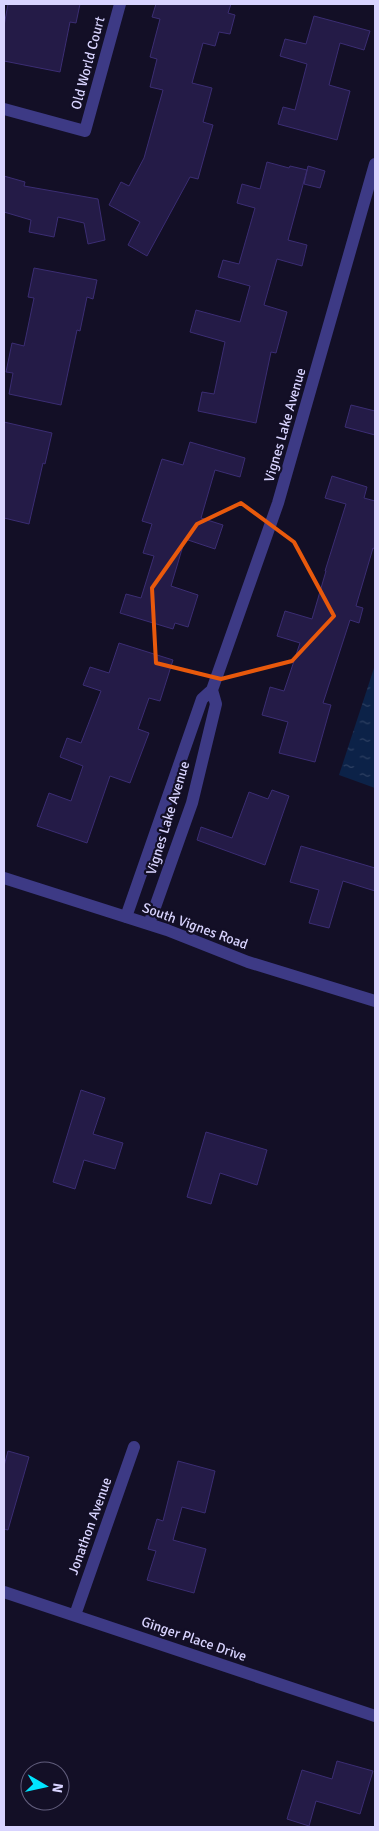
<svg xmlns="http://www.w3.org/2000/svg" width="379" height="1831" font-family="Signika,sans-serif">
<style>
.water{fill:url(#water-ripples)}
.building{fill:#241b47;stroke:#3b2d73}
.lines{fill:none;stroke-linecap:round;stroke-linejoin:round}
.minor{stroke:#3d3a85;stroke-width:12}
.marked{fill:none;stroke:#e8590c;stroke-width:4;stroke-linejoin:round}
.labels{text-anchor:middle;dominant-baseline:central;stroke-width:4.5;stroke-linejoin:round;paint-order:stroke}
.street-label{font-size:14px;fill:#d9d4ff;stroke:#130f26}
</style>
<defs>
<pattern id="water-ripples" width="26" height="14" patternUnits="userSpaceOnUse" patternTransform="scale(1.25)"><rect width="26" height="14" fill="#0c2248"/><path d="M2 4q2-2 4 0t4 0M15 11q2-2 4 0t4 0" fill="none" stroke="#2f4163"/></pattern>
</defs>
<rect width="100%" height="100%" fill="#130f26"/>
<path class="water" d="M375 665V788L339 775Z"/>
<path class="building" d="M8 4H80L76 23 70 22 60 72 4 61V26Z
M156 4H231L228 13 235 15 230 34 219 32 215 46 203 43 192 83 212 88 203 122 213 125 198 179 190 177 147 256 128 245 140 222 109 205 121 182 129 186 144 158 163 90 150 87 157 59 150 57 160 19 152 17Z
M314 16 370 31 364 50 340 43 329 85 350 91 337 140 278 124 283 107 295 110 307 64 280 56 285 39 306 44Z
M267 162 289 168 290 166 307 170 288 240 307 245 302 266 277 259 264 305 287 312 276 353 271 352 256 423 198 411 202 392 214 394 225 342 190 332 196 310 240 322 250 286 218 277 223 260 239 264 255 208 237 203 242 184 260 189Z
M308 166 325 171 320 188 304 184Z
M4 176 25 182 24 186 98 199 105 240 88 244 84 223 58 217 54 237 29 232 31 220 4 212Z
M34 268 97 280 93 299 87 297 80 331 77 330 61 405 9 394 13 373 6 372 12 343 24 346 34 298 28 297Z
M351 405 375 411V435L345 427Z
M4 422 52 433 45 464 43 463 29 524 4 518Z
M190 442 245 458 240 477 215 470 201 518 223 525 215 549 185 539 171 586 198 595 188 627 175 623 173 629 120 613 126 594 141 598 154 556 143 553 152 524 142 521 162 459 183 465Z
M332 476 367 487 364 498 375 501V549L373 548 356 606 363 608 359 623 350 620 323 703 331 705 315 762 279 753 288 722 262 715 270 687 284 691 300 643 277 636 285 611 312 619 326 571H325L346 504 325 498Z
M119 643 173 660 160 701 149 698 138 729 149 733 130 783 110 776 87 843 37 826 49 793 71 801 83 766 60 757 67 738 81 743 101 691 83 685 90 667 109 673Z
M272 790 289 796 265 865 197 840 201 827 232 838 249 792 268 799Z
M301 846 375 868V891L343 881 329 928 309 923 319 890 290 882Z
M81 1090 105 1098 93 1134 123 1143 115 1169 84 1160 75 1189 53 1182Z
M206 1132 267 1150 257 1185 220 1173 211 1204 187 1197Z
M8 1451 29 1457 8 1530 4 1529V1466Z
M178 1461 215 1471 205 1513 182 1507 173 1540 206 1549 194 1593 147 1580 156 1551 148 1549 157 1519 163 1521Z
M337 1761 373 1771 360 1814 316 1801 309 1826 287 1819 302 1770 332 1779Z"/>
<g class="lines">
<path class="minor" d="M4 109 85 131 120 4
M4 878 167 930 248 962 375 1001
M126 917 202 699 212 690 278 503 375 164
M149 924 192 803 216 704 212 690
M4 1592 375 1716
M75 1615 134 1447"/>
</g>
<path class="marked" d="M241 503 294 542 334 616 292 661 221 679 156 663 152 588 197 524Z"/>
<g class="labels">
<g class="street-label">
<text transform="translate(88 63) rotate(-75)">Old World Court</text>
<text transform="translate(285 425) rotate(-74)">Vignes Lake Avenue</text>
<text transform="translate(168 818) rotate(-73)">Vignes Lake Avenue</text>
<text transform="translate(195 926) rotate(20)">South Vignes Road</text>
<text transform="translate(90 1526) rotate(-70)">Jonathon Avenue</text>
<text transform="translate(194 1639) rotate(19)">Ginger Place Drive</text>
</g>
</g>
<rect width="379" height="1831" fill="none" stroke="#d9d4ff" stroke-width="10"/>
<g transform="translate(45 1786) rotate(99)"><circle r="24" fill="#130f26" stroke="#625e7d"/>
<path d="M0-4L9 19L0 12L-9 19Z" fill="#00e5ff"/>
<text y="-8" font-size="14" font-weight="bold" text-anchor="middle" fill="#d9d4ff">N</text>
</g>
</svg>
